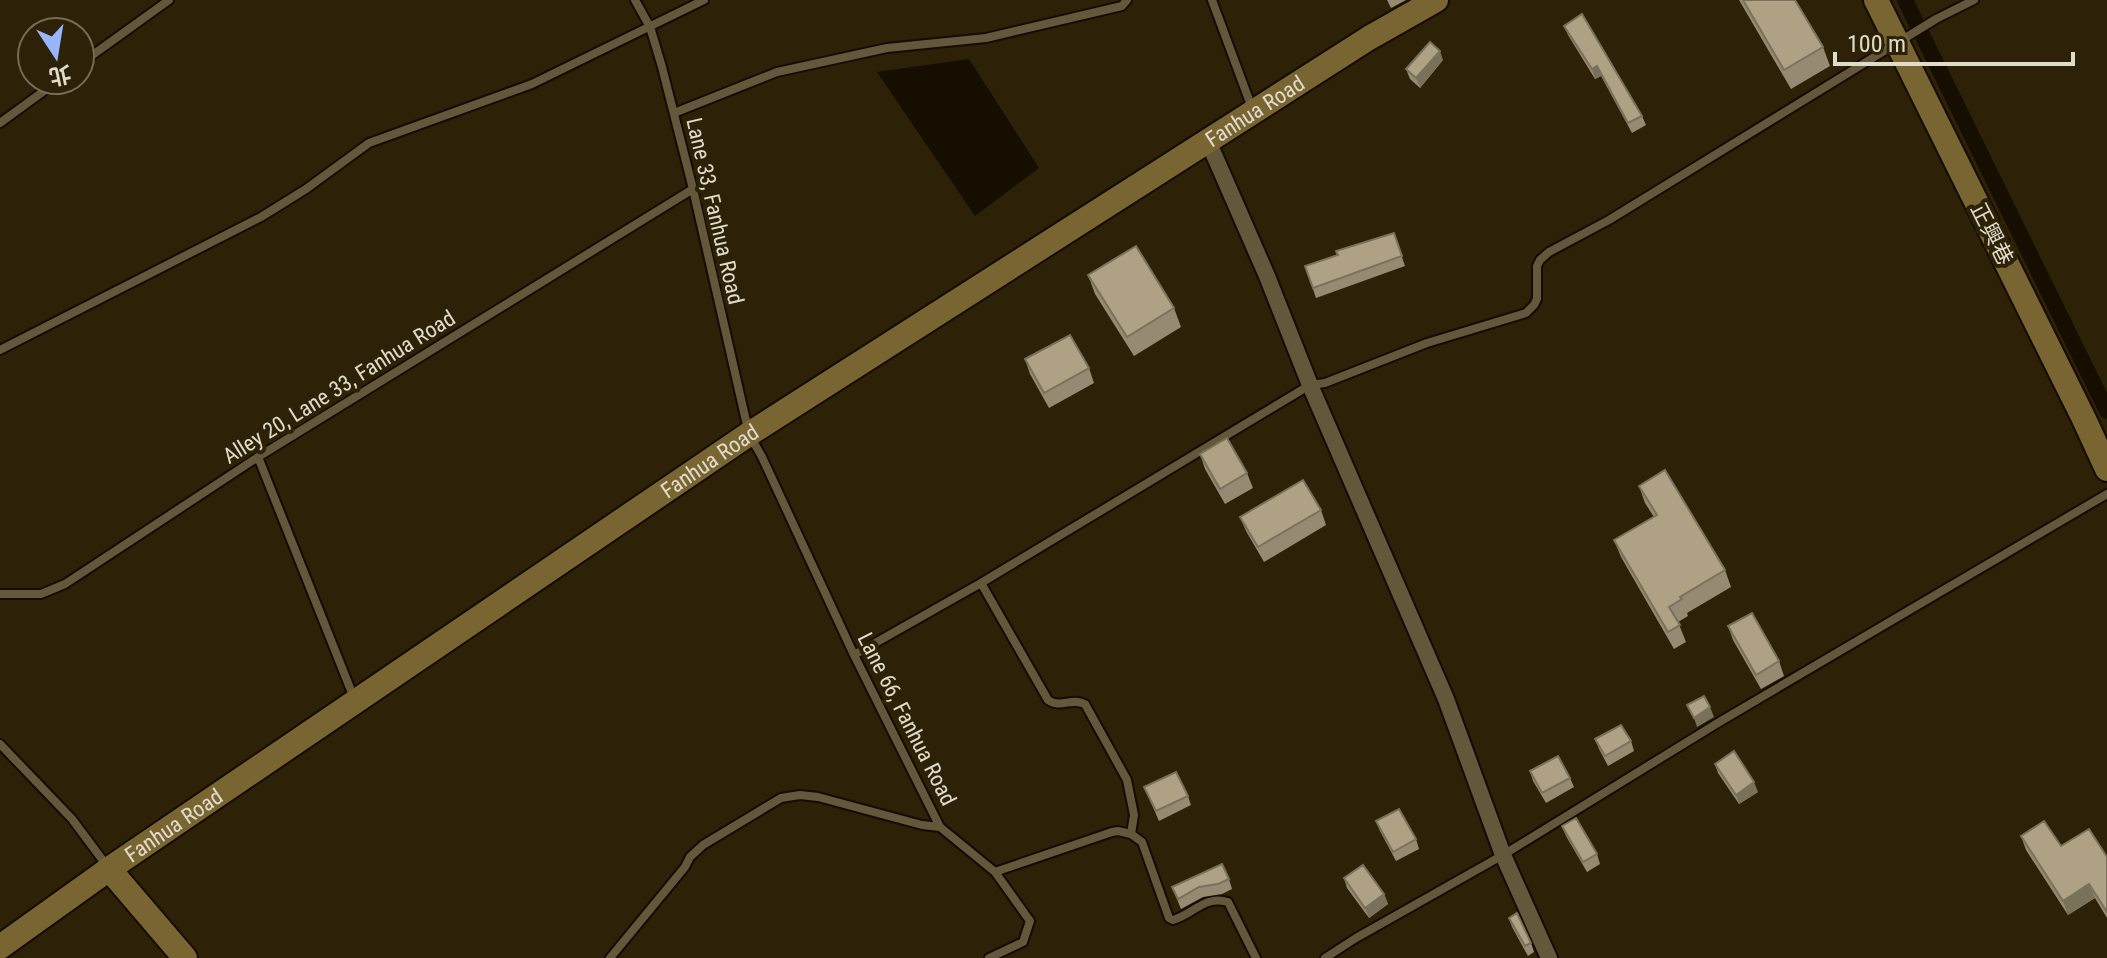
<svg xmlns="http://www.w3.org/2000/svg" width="2107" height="958" font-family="'Roboto Condensed','Noto Sans TC',sans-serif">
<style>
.water{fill:#160e00}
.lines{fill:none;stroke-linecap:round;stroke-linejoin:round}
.canal{stroke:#160e00;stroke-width:16}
.lane-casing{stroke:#150b00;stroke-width:12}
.street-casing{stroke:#150b00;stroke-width:20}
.secondary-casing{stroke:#150b00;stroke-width:28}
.lane{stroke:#63573c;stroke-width:8}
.street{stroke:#63573c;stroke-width:16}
.secondary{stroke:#796532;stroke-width:24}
.wall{fill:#968b72}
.shaded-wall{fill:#7a715c}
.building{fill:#afa284;stroke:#7a715c;stroke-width:2}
.labels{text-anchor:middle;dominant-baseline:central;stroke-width:8;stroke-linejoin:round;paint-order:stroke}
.street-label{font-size:22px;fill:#e1dbcb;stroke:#2d2207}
</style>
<rect width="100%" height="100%" fill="#2d2207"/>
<path class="water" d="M969 59 1039 168 975 216 877 72Z"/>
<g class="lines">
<path class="canal" d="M1905 0 2107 411"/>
<g class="lane-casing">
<path id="lane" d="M635 0 650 27 662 67 693 189 749 434 762 457 854 655 940 827 995 872 1112 832 1118 831 1131 834
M1212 0 1252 108
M80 64 169 0
M674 113 777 72 887 48 986 38 1122 6 1127 0
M0 123 59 80
M0 350 261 217 306 189 369 143 532 84 704 0
M258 457 354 698
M981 583 1048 700C1061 709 1071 697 1085 704L1127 780 1134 815 1131 834 1142 842 1169 918 1173 920C1194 914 1204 895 1228 902L1256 958
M0 594H41L65 584 258 457 693 189
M854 655 981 583 1310 385 1325 383 1427 343 1526 313 1534 305 1537 299V266L1540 260 1549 252 1609 220 1936 19 1974 0
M0 744 72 819 107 866
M610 958 685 867 690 857 703 845 781 798 800 795 818 797 922 825 940 827
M989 958 1023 942 1030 921 995 872
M1325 958 1356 938 1503 855 1721 721 2107 494"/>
</g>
<g class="street-casing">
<path id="street" d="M1208 141 1267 276 1310 385 1446 699 1503 855 1549 958"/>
</g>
<g class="secondary-casing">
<g id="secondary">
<path d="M1876 0 2084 419 2107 469"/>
<path d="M109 869 185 958"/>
<path id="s1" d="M0 947 109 869 749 434 1369 38 1436 0"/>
</g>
</g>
<use href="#lane" class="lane"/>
<use href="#street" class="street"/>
<use href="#secondary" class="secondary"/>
</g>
<path class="wall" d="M1387 0H1406L1391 8Z
M1739 0H1795L1823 47 1830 66 1791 89Z
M1564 26 1642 116 1646 125 1632 133 1601 76 1595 79 1568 35Z
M1443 60 1420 88 1410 79 1406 69Z
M1394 233 1405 266 1316 298 1305 266 1338 255 1358 245Z
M1088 275 1174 308 1181 327 1134 356 1095 294Z
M1025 359 1089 368 1094 383 1049 408 1030 374Z
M1200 454 1247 473 1253 488 1225 504 1205 469Z
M1639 486 1725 570 1731 587 1687 613 1688 616 1678 622 1686 642 1674 649 1621 557 1614 540 1654 517 1645 503Z
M1321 510 1326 525 1264 562 1246 531 1240 517Z
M1728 626 1779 661 1784 676 1761 689 1733 640Z
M1595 739 1631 741 1634 751 1608 766 1599 749Z
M1715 764 1758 792 1739 804 1718 773Z
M1530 771 1570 778 1574 787 1546 803 1533 781Z
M1144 787 1188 796 1191 805 1159 821Z
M1376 821 1416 839 1419 849 1396 861 1380 831Z
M1562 826 1597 854 1600 864 1587 872 1566 836Z
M2021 836 2107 857V918L2095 898 2068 915 2026 850Z
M1344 878 1384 894 1388 904 1369 918 1347 888Z
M1229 879 1232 889 1222 894 1203 897 1181 909 1172 887Z
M1509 918 1531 943 1534 952 1528 956 1512 927Z"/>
<path class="shaded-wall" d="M1440 51 1443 60 1420 88 1416 78Z
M1597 66 1601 76 1595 79 1592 69Z
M1710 707 1714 717 1697 727 1694 718Z
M1754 782 1758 792 1739 804 1736 795Z
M2089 884 2095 898 2068 915 2063 901Z
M1384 894 1388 904 1369 918 1365 908Z"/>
<path class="building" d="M1743 0H1795L1823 47 1784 70Z
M1582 14 1642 116 1628 123 1597 66 1592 69 1564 26Z
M1430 42 1440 51 1416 78 1406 69Z
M1394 233 1402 256 1313 288 1305 266 1338 255 1336 251Z
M1136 246 1174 308 1127 337 1088 275Z
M1070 335 1089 368 1044 393 1025 359Z
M1227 438 1247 473 1220 489 1200 454Z
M1665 470 1725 570 1680 597 1682 599 1669 607 1680 625 1668 632 1614 540 1657 515 1639 486Z
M1303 480 1321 510 1258 547 1240 517Z
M1752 613 1779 661 1756 675 1728 626Z
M1704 696 1710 707 1694 718 1687 705Z
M1621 725 1631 741 1605 756 1595 739Z
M1734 751 1754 782 1736 795 1715 764Z
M1558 756 1570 778 1542 793 1530 771Z
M1176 772 1188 796 1156 811 1144 787Z
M1399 809 1416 839 1393 852 1376 821Z
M1576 818 1597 854 1583 862 1562 826Z
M2044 821 2061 846 2089 829 2107 857V912L2089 884 2063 901 2021 836Z
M1222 864 1229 879 1218 884 1199 887 1178 899 1172 887Z
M1363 865 1384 894 1365 908 1344 878Z
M1517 913 1531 943 1525 946 1509 918Z"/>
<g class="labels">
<g class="street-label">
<text stroke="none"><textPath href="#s1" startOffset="1508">Fanhua Road</textPath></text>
<text transform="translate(715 211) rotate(77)">Lane 33, Fanhua Road</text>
<text transform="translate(1992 234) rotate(63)">正興巷</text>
<text transform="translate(339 387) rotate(-32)">Alley 20, Lane 33, Fanhua Road</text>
<text stroke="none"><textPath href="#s1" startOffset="860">Fanhua Road</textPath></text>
<text transform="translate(907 719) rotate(63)">Lane 66, Fanhua Road</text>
<text stroke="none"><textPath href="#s1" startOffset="212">Fanhua Road</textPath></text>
</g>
</g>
<g transform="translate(56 56) rotate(168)"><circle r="38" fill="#2d2207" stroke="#756c55" stroke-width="2"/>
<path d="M0-6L14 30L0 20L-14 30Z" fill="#99b5fd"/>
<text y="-12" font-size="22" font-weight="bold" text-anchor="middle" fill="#e1dbcb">北</text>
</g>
<path d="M1835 52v12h238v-12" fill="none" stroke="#e1dbcb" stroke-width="4"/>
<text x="1847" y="52" font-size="24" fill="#e1dbcb" stroke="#2d2207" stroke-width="6" paint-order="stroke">100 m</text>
</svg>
